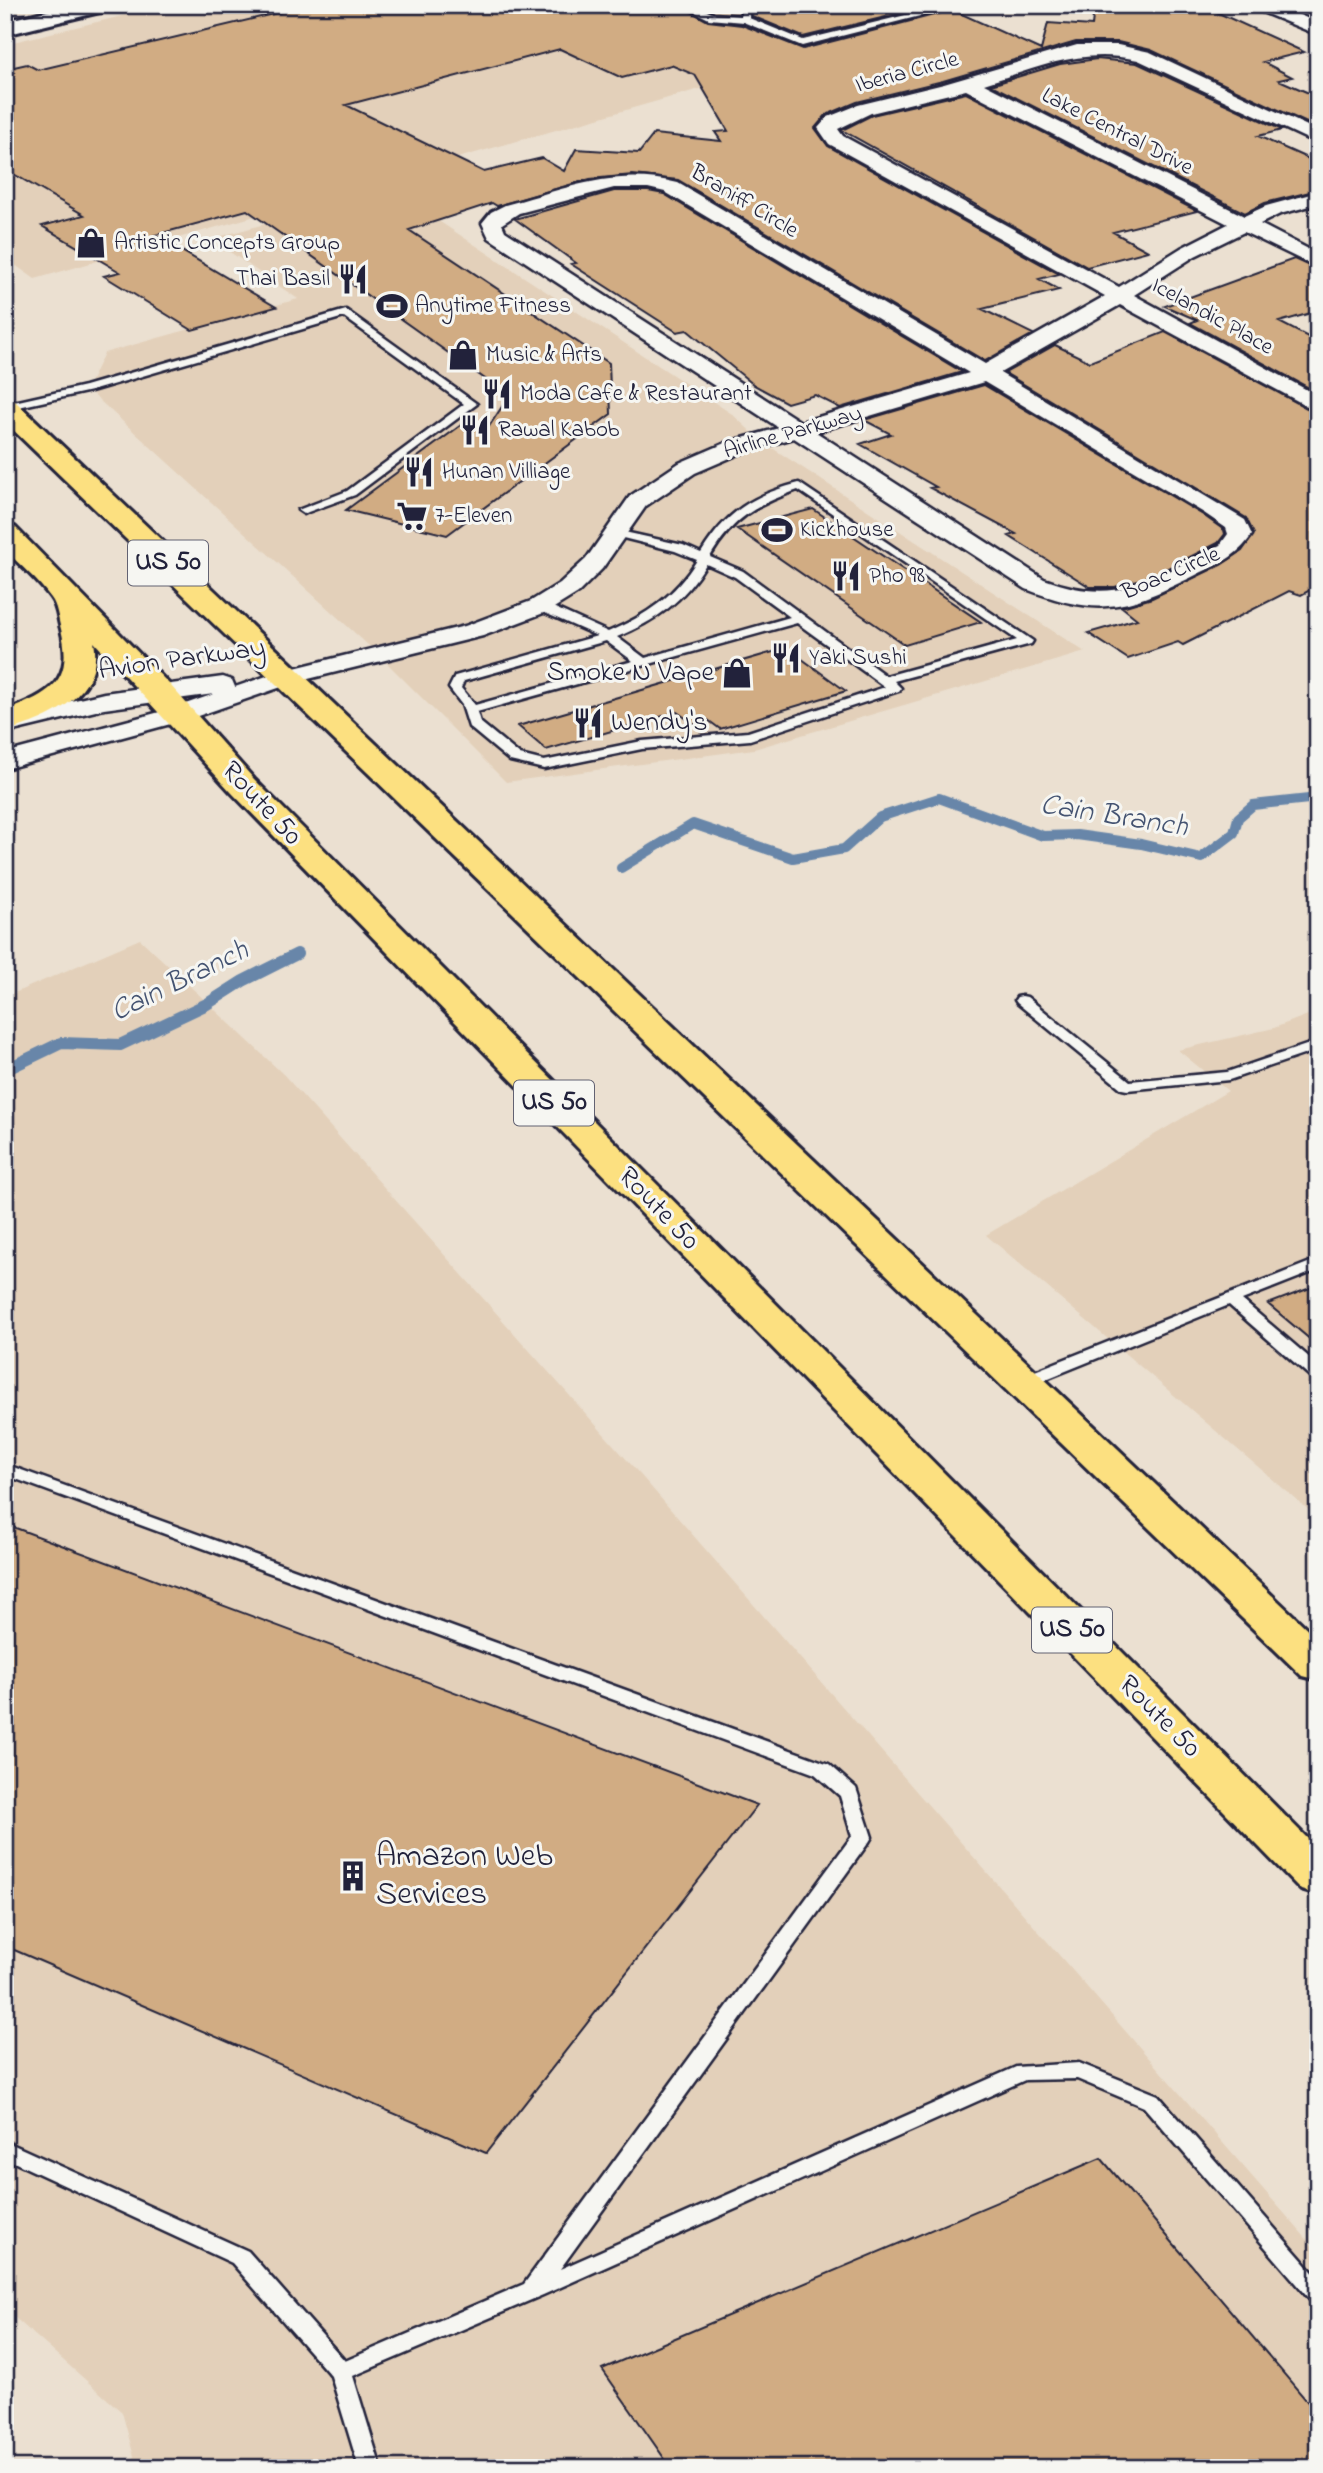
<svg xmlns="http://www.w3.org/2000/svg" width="1323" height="2473" font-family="'Indie Flower',sans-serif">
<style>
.built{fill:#e3d0ba}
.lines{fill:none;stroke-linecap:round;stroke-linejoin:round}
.stream-far1{stroke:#6886a9;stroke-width:10}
.stream{stroke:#6886a9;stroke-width:12}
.building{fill:#d1ac83;stroke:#22223b;stroke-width:2;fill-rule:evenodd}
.lane-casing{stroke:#22223b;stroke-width:5}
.street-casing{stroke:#22223b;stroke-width:5}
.secondary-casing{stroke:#22223b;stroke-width:6}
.highway-casing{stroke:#22223b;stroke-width:6}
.lane{fill:#f6f6f2;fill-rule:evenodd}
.street{fill:#f6f6f2;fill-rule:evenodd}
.secondary{fill:#f6f6f2;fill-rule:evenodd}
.highway{fill:#fce080;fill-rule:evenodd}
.labels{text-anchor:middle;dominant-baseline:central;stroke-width:6;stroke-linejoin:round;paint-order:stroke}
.far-street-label{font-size:23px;fill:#22223b;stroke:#f6f6f2}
.far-poi-label{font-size:23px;fill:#22223b;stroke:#f6f6f2;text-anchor:start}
.shield{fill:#f6f6f2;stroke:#626272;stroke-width:2}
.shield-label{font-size:26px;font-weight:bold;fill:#22223b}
.street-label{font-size:28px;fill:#22223b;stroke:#f6f6f2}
.poi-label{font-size:28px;fill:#22223b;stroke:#f6f6f2;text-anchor:end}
.water-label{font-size:30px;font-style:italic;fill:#455472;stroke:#f6f6f2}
.near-poi-label{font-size:33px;fill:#22223b;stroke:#f6f6f2;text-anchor:start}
</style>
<rect width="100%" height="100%" fill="#ebe0d1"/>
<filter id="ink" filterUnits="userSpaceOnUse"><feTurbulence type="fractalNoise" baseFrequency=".0143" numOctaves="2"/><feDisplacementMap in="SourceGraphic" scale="14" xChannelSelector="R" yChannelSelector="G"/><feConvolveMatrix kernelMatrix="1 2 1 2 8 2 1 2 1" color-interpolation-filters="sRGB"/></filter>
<g filter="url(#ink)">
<path class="built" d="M168 5H993L35 279 5 258V44Z
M390 189 732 414 760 440 1085 652 754 749 506 782 379 655 87 389 104 353 298 299 211 239Z
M140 939 284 1075 644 1479 1318 2252V2468H137L122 2412 5 2309V997Z
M1318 1011V1518L986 1235 1228 1091 1178 1050 1274 1028Z"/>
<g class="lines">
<path class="stream-far1" d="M621 868 693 824 793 858 844 849 880 817 939 798 1043 836 1077 835 1141 844 1201 858 1234 833 1238 818 1253 805 1318 798"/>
<path class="stream" d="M5 1070 61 1043 120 1045 207 1004 243 981 297 954"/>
</g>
<path class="building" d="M311 5H679L708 21 742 25 803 49 953 10 1041 50 1048 23 1092 26 1094 5H1201L1304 52 1263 62 1292 77 1279 80 1318 97V122L1309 124 1151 50 1118 42H1076L943 81 857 102 826 115 815 128 828 146 1059 274 1039 279 1059 290 982 309 1033 334 985 361 678 180 633 175 590 179 497 206 492 203 409 230 609 363 611 414 447 535 346 510 468 420 486 431 509 396 247 210 155 235 276 307 192 330 104 276 120 272 42 226 84 215 5 169V69L27 64 38 70ZM560 49 622 78 671 65 695 75 728 131 715 132 721 141 654 134 639 153 576 149 564 171 542 158 484 172 346 105Z
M749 5H935L803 37 752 16Z
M1097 59 1137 63 1282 130 1258 136 1318 163V190L1265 203 1245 213 991 85 1060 64Z
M966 93 1197 211 1113 232 1148 251 1087 267 842 130 872 115Z
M614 191H648L664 194 962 372 840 408 815 395 787 403 754 385 687 330 677 332 571 264 576 263 515 219Z
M1294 259 1318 270V311L1279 322 1318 342V393L1190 323 1197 320 1165 306Z
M1165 332 1318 414V586L1301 595 1289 591 1183 645 1178 642 1128 659 1088 633 1137 619 1122 607 1152 598 1221 565 1242 551 1254 534 1246 518 1005 373 1055 345 1090 362Z
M984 385 1203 515 1224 530 1225 534 1218 543 1154 575 1115 587H1090L1009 536 1016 534 930 488 936 487 860 444 891 434 864 420Z
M813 509 981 622 905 645 737 529Z
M787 648 846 691 720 729 708 720 694 724 677 712 546 750 518 726Z
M1318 1285V1346L1268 1304Z
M5 1524 757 1805 486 2153 5 1946Z
M1101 2158 1318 2414V2468H671L602 2369Z"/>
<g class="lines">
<g class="lane-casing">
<path id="lane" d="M681 5H693L714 14 741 16V10L732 5H744L749 9V18L803 40 947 5H963L802 46 743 22 709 19Z
M346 310 477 404 355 495 308 512 304 514 298 510 347 491 464 404 344 317 91 391 5 410V404L85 386Z
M799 483 1033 641 1031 644 894 681 901 688 899 691 750 740 642 749 544 769 510 761 469 727 462 705 449 688 455 676 597 636 536 609V603H544L608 632C647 615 675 596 697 560L675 551 611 535V529L683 545 701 553C726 512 753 495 799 483ZM798 490 1017 640 886 676 743 571 710 557C733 518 756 505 798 490ZM706 564 735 577 790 617 645 658 617 637C656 621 684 601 706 564ZM797 623 885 687 748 732 642 741 544 761 520 755 480 722 477 712ZM606 641 633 661 475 705 461 688 464 681Z
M1022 996 1027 997 1130 1081 1227 1072 1318 1041V1050L1229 1080 1127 1090 1122 1089 1017 1003 1015 1000 1017 997Z
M1318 1259V1270L1242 1300 1318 1365V1379L1312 1378 1229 1305 1029 1386 1023 1387 1015 1382 1017 1378Z
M5 1464 829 1764 856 1788 872 1837 869 1842 560 2269 1016 2067 1079 2063 1158 2095 1318 2278V2302L1310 2299 1144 2107 1077 2079 1025 2080 543 2295 353 2376 381 2468H359L331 2376 232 2263 5 2158V2141L248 2251 345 2361 524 2284 852 1836 840 1796 815 1774 5 1475Z"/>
</g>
<g class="street-casing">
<path id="street" d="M1261 5H1277L1318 23V35L1262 12 1259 8Z
M1077 45H1118L1150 52 1318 131V144L1138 60C1080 47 1038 68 984 84L1244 216 1266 206 1318 192V204L1280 214 1260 224 1318 254V268L1244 232 1195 256 1134 295 1318 396V412L1120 305 1000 373 1245 520 1252 535C1236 558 1220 563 1196 575 1127 609 1101 618 1026 589L794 438 744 452 695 473 646 506 602 569 578 593 549 611 483 636 296 682 189 719 5 769V753L171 709 214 694 104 709 9 732 5 731V717L104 693 223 677 232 680 235 687 278 672 465 626 531 601 560 583 586 559 630 496 679 463 728 442 779 428 489 238 482 223 491 212 505 205C565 189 615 167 678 183L985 364 1105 296 829 144 818 128 828 117 858 105 944 84ZM966 90 1228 224 1181 248 1119 287 843 136 838 129 871 113ZM614 188H648L665 192 969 373 801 422 505 231 502 224 519 213ZM984 382 1204 513 1226 528 1228 534 1220 545C1152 578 1121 608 1044 579L816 432Z"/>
</g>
<g class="secondary-casing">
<path id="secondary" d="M72 5H111L108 10 5 35V21Z"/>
</g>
<g class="highway-casing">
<path id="highway" d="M5 399 15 401 1318 1639V1680L1302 1676 5 422Z
M5 524 15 527 171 686 254 779 1318 1849V1895L1301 1890 232 793 94 642C104 694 48 721 5 731V711C51 693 74 682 61 629 58 619 57 605 51 598 38 580 20 565 5 550Z"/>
</g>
<use href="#lane" class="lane"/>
<use href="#street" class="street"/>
<use href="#secondary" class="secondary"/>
<use href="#highway" class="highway"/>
</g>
</g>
<defs>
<g id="shop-bare" transform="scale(2.415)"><path d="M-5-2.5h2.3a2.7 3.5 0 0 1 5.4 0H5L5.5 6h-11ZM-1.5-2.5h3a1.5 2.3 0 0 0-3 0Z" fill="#22223b" stroke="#f6f6f2" stroke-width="2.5" paint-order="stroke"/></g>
<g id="restaurant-bare" transform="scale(2.415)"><path d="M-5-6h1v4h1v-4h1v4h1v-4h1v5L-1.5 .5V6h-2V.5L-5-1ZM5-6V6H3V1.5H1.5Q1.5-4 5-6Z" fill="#22223b" stroke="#f6f6f2" stroke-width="2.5" paint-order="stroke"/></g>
<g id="stadium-bare" transform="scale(2.415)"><path d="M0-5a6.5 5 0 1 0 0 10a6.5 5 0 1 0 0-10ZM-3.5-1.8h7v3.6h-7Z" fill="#22223b" stroke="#f6f6f2" stroke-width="2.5" paint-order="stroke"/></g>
<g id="supermarket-bare" transform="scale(2.415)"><path d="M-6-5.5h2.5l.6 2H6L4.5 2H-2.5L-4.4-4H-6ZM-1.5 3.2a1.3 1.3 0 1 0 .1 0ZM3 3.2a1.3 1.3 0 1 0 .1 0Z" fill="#22223b" stroke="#f6f6f2" stroke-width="2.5" paint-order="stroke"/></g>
<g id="building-bare" transform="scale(2.415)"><path d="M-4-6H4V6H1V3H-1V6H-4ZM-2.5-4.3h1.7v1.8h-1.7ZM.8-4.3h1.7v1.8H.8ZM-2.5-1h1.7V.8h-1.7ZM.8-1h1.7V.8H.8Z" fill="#22223b" stroke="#f6f6f2" stroke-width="2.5" paint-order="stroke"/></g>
</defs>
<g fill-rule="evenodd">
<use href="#shop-bare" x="91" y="243"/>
<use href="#restaurant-bare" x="353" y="279"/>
<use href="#stadium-bare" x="392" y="306"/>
<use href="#shop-bare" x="463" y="355"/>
<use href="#restaurant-bare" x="497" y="394"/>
<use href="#restaurant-bare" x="475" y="430"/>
<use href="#restaurant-bare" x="419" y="472"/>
<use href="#supermarket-bare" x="412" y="516"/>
<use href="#stadium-bare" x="777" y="530"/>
<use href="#restaurant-bare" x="846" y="576"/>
<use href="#restaurant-bare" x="786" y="658"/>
<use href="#shop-bare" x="737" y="673"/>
<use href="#restaurant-bare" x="588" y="723"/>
<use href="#building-bare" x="353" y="1876"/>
</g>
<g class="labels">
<g class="far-street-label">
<text transform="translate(907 73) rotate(-15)">Iberia Circle</text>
<text transform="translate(1117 132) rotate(27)">Lake Central Drive</text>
<text transform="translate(744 202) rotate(31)">Braniff Circle</text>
<text transform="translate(1212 317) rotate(29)">Icelandic Place</text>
<text transform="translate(793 433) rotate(-16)">Airline Parkway</text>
<text transform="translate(1171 574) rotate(-23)">Boac Circle</text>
</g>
<g class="far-poi-label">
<text x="114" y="243">Artistic Concepts Group</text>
<text x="330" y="279" text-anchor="end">Thai Basil</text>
<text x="415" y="306">Anytime Fitness</text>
<text x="486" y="355">Music &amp; Arts</text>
<text x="520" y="394">Moda Cafe &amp; Restaurant</text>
<text x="498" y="430">Rawal Kabob</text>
<text x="442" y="472">Hunan Villiage</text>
<text x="435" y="516">7-Eleven</text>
<text x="800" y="530">Kickhouse</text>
<text x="869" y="576">Pho 98</text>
<text x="809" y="658">Yaki Sushi</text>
</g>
<g class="shield">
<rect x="128" y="540.5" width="80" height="45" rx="5"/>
<rect x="514" y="1080.5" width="80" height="45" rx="5"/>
<rect x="1032" y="1607.5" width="80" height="45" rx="5"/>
</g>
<g class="shield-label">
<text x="168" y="563">US 50</text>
<text x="554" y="1103">US 50</text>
<text x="1072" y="1630">US 50</text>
</g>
<g class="street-label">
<text transform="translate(182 660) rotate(-8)">Avion Parkway</text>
<text transform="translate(261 804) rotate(47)">Route 50</text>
<text transform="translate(658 1209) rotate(46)">Route 50</text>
<text transform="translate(1159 1717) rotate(45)">Route 50</text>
</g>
<g class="poi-label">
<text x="714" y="673">Smoke N Vape</text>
<text x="611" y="723" text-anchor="start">Wendy's</text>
</g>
<g class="water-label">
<text transform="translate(1114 817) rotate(9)">Cain Branch</text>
<text transform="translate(180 982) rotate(-26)">Cain Branch</text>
</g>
<g class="near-poi-label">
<text x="376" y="1857">Amazon Web<tspan x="376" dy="38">Services</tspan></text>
</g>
</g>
<rect width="1323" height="2473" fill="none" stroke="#f6f6f2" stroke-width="28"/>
<rect x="14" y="14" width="1295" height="2445" fill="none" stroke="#22223b" stroke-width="2.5" filter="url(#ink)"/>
</svg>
